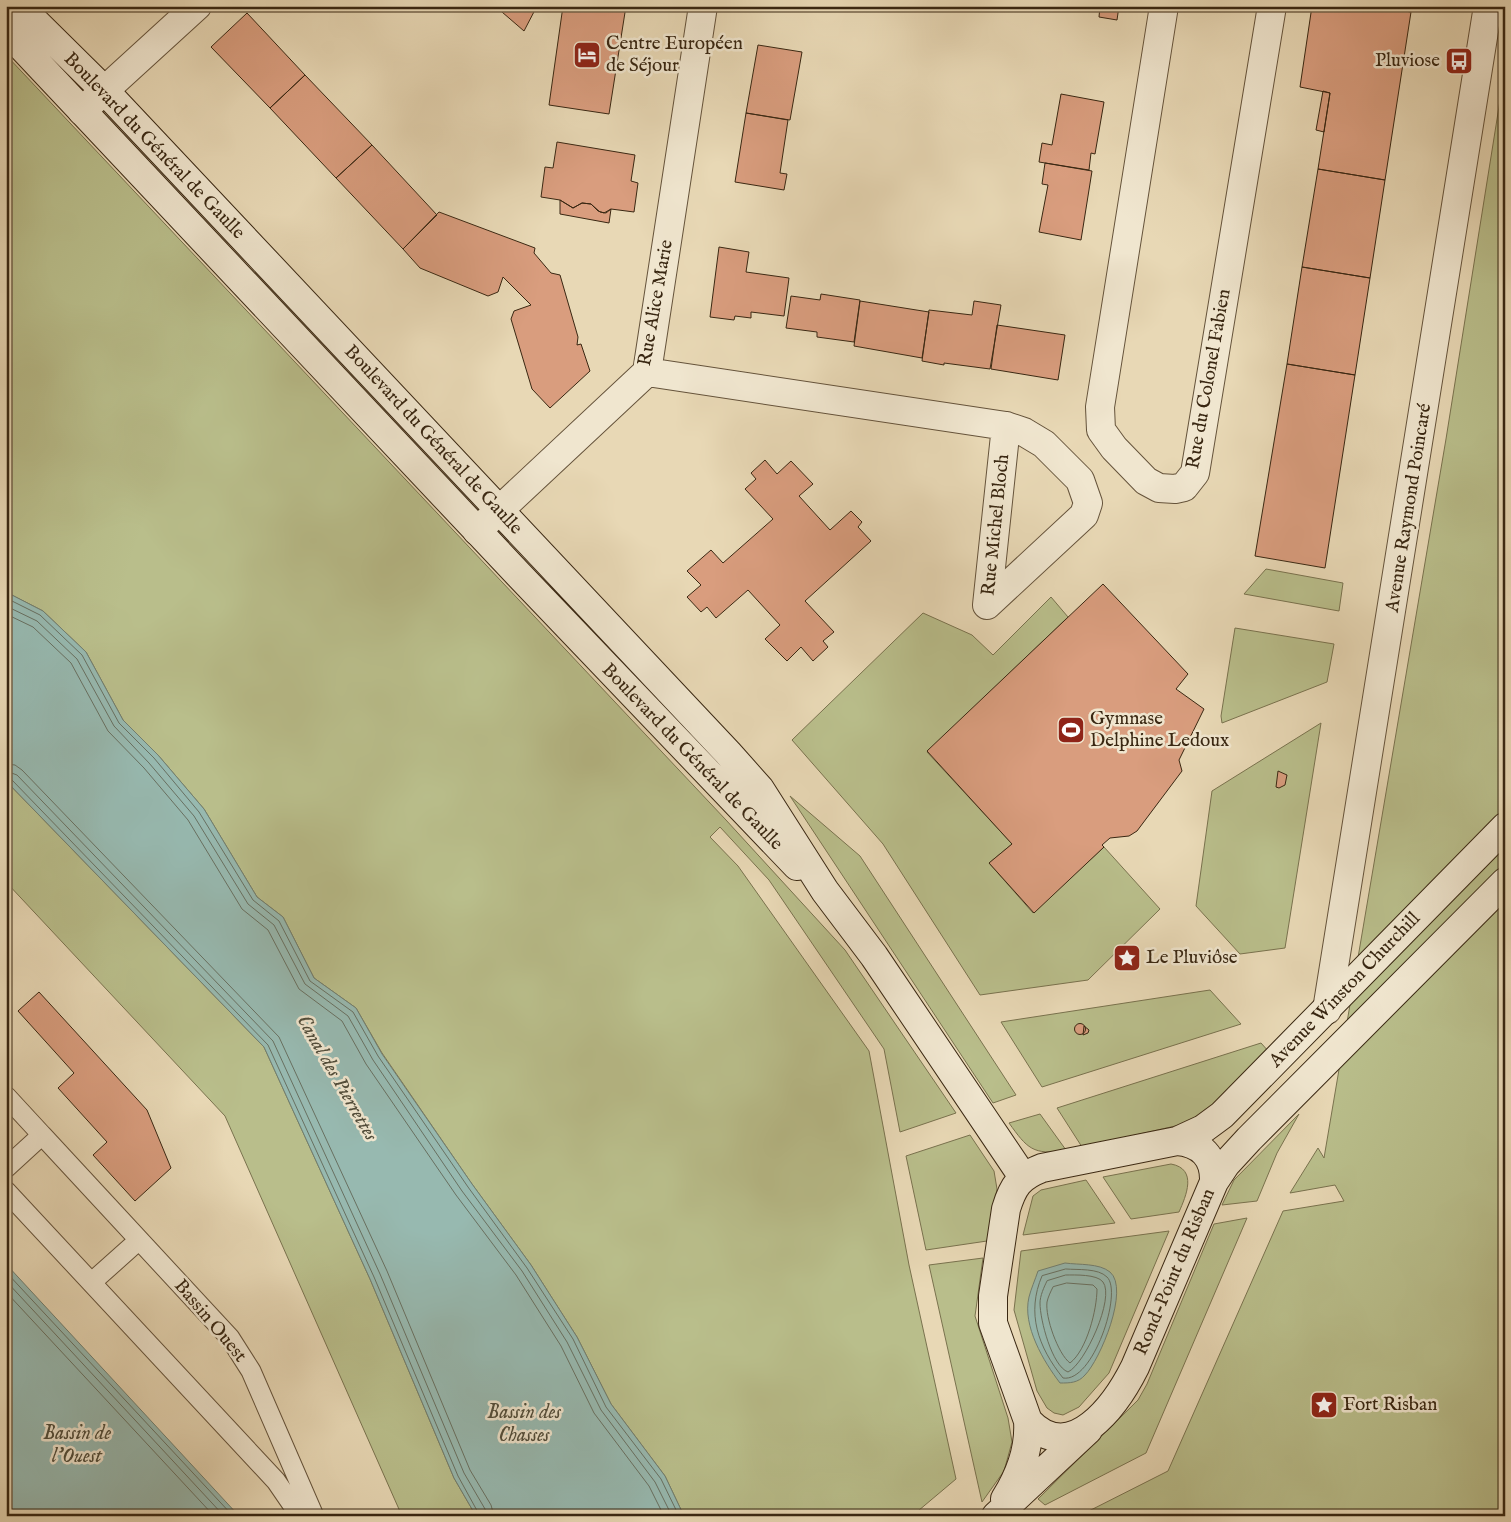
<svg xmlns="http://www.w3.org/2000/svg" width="1511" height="1522" font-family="'IM FELL English',serif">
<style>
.green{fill:#b9be8b;stroke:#79724e}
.water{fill:#97b9b0;stroke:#717f71}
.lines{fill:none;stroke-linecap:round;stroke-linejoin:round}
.shore{stroke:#687061;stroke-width:1}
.building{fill:#d99d7e;stroke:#392712}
.lane-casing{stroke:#65533b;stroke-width:21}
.street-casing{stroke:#65533b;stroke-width:30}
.secondary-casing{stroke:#392712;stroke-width:30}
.lane{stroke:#f0e6cf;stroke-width:19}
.street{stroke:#f0e6cf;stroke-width:28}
.secondary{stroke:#f0e6cf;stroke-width:28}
.labels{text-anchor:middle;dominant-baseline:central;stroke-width:5;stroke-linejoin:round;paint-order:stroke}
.poi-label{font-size:19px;fill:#392712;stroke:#f0e6cf;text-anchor:start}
.street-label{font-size:19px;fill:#392712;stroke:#f0e6cf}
.water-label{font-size:20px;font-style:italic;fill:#504c3a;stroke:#f0e6cf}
</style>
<rect width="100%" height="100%" fill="#e8d8b5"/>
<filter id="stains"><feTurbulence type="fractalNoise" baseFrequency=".004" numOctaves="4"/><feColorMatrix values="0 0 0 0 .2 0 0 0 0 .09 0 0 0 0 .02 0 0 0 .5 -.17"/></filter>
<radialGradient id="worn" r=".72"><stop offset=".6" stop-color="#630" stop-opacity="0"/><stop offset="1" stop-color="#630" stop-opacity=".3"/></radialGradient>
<path class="green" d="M6 55 726 820 845 950 956 1113 900 1132 884 1049 769 880 720 827 710 837 738 866 869 1051 909 1265 956 1479 912 1516H684L665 1476 611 1404 577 1337 531 1265 472 1184 382 1053 356 1008 314 978 283 917 257 897 204 809 158 755 123 720 86 652 43 611 6 592Z
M1505 69V1516H1079L1168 1471 1283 1211 1344 1201 1335 1185 1290 1193 1318 1148 1324 1158 1446 439Z
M1266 569 1343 583 1339 611 1244 594Z
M1051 597 1068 617 927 752 1012 844 989 863 1033 913 1104 847 1160 909 1088 980 980 995 883 844 792 740 923 613 972 635 993 655Z
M1235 628 1334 644 1327 682 1222 723 1221 716Z
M1321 723 1285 948 1240 954 1196 906 1212 791Z
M6 781 264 1047 370 1279 454 1478 476 1516H402L225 1116 6 882Z
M790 796 860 856 1016 1095 993 1103Z
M1210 990 1241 1024 1042 1087 1001 1022Z
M1261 1043 1270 1053 1217 1109 1193 1122 1082 1147 1057 1108Z
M1040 1114 1066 1150C1033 1156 1027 1148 1009 1123Z
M1299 1114 1277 1153 1257 1201 1222 1205 1234 1180Z
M970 1135 994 1171 997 1189 987 1241 926 1250 906 1156Z
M1171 1164C1198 1169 1186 1196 1179 1212L1131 1219 1103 1177Z
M1086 1180 1115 1223 1023 1235 1033 1196 1041 1190Z
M1247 1218 1146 1453 1045 1505 1038 1499 1138 1400 1147 1384 1214 1224Z
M1169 1231 1109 1373 1079 1407 1063 1415 1054 1413 1047 1408 1037 1391 1014 1310 1021 1251Z
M983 1258 975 1316 1008 1418 1012 1442 1004 1471 982 1502 929 1265Z"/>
<path class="water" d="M6 592 43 611 86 652 123 720 158 755 204 809 257 897 283 917 314 978 356 1008 382 1054 472 1184 531 1265 577 1337 611 1404 665 1476 684 1516H476L454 1478 370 1279 264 1047 6 781Z
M1065 1263C1079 1265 1099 1263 1110 1272 1130 1289 1100 1360 1085 1375 1078 1383 1070 1383 1060 1383 1044 1362 1022 1326 1029 1297 1031 1289 1035 1280 1038 1271Z
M6 1264 239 1516H6Z"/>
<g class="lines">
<path class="shore" d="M6 598 40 615 82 655 119 723 154 758 199 812 253 900 279 921 310 981 353 1012 378 1056 468 1187 527 1268 573 1339 606 1407 661 1479 679 1516
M6 606 37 621 77 659 114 726 149 763 194 816 248 904 274 925 305 984 348 1016 373 1060 462 1191 522 1271 567 1342 601 1410 655 1482 672 1516
M6 614 33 627 71 663 108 731 144 768 188 820 242 909 268 930 299 989 342 1021 366 1064 456 1195 516 1275 561 1346 594 1413 649 1486 664 1516
M6 764 15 765 22 770 279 1037 387 1271 470 1470 491 1505 494 1516
M6 771 17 775 273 1041 380 1274 464 1473 485 1509 486 1516
M6 778 12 780 268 1045 374 1277 458 1476 480 1516
M1066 1269C1078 1270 1098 1268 1107 1277 1123 1292 1093 1383 1063 1378 1038 1347 1026 1313 1042 1276Z
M6 1272 233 1516
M1066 1275C1075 1275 1097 1274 1103 1282 1115 1298 1085 1364 1068 1372 1052 1366 1040 1320 1040 1303 1040 1296 1044 1287 1047 1281Z
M6 1281 224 1516
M1067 1283 1093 1285 1097 1289C1097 1309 1087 1350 1070 1363 1058 1354 1045 1317 1047 1302 1048 1297 1051 1291 1053 1287Z
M6 1292 214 1516"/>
</g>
<path class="building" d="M495 6H537L524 31Z
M563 6H626L609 114 549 105Z
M1100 6H1119L1117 20 1099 17Z
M1312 6H1376L1411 12 1385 180 1318 169 1330 93 1300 87Z
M1376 6H1412L1411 12Z
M247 13 305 75 270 108 211 47Z
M758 45 802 52 790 120 746 113Z
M305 75 372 145 336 178 270 108Z
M1323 91 1330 93 1324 132 1316 130Z
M1061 94 1104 102 1095 154 1091 153 1089 170 1039 162 1042 143 1052 145Z
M746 113 788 120 780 173 787 174 784 190 735 182Z
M557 142 635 155 631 181 638 183 634 212 611 209 604 213 598 211 591 204 582 203 573 208 560 200 541 197 545 167 553 168Z
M372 145 437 215 403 249 336 178Z
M1045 163 1092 171 1081 240 1039 232 1048 185 1042 184Z
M1318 169 1385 180 1370 278 1302 267Z
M560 200 573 208 582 203 591 204 600 212 606 213 611 209 609 223 560 214Z
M439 212 535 248 534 253 551 273 560 275 578 337 577 345 581 344 590 371 550 408 532 389 511 319 514 311 531 305 503 277 498 292 488 296 420 268 403 249Z
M719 247 749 252 746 272 789 278 784 316 751 312V318L735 316 734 320 710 317Z
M1302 267 1370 278 1355 375 1287 364Z
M821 294 860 300 854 342 817 337V332L786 328 791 296 820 300Z
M860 301 929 312 922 358 854 346Z
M974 301 1001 305 990 369 944 363V365L922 361 929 310 972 315Z
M997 325 1065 335 1058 380 991 369Z
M1287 364 1355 375 1325 568 1255 556Z
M765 460 777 474 791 461 813 484 799 496 830 530 851 511 862 522 858 527 871 541 805 601 834 632 823 641 828 647 813 661 801 647 787 661 765 639 780 625 748 590 716 618 707 607 701 612 687 597 701 585 687 571 711 550 723 563 773 519 745 489 756 479 751 473Z
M1103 584 1188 674 1176 689 1204 709 1179 760 1182 771 1137 831 1129 836 1110 838 1102 845 1104 847 1034 913 989 863 1012 844 927 751Z
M1278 771 1287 775 1285 785 1279 788 1276 787Z
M39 992 147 1110 171 1168 135 1201 93 1155 107 1142 58 1088 74 1073 18 1011Z
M1074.5 1029a5.5 5.5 0 1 1 11 0a5.5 5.5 0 1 1-11 0Z
M1084 1026 1089 1030 1088 1033 1083 1035Z"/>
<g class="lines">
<g class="lane-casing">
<path id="lane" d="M6 1096 42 1135
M6 1168 42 1135 230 1338 251 1371 314 1516
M6 1191 276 1481 300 1516
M92 1282 139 1240"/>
</g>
<g class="street-casing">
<path id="street" d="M1164 6 1100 407 1101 430 1114 448 1146 481 1159 488 1175 489 1184 487 1195 473 1272 6
M82 111 197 6
M647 372 1006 426 1024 432 1044 444 1080 480 1088 503 1084 515 987 605 1006 426
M477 531 647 372 703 6
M1327 1010 1488 6"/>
</g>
<g class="secondary-casing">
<path id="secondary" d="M19 6 105 91 728 753 760 789 825 891 874 956 1023 1177
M6 30 519 575 797 866
M1177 1141C1201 1143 1215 1157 1214 1182L1135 1367C1117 1403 1072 1468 1028 1421L993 1323V1296L1006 1209C1013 1186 1019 1177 1042 1168Z
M1177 1141 1203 1129 1222 1115 1505 827
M1214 1182 1226 1164 1249 1139 1505 882
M1005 1499C1020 1475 1030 1450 1028 1421
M996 1516 1088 1430"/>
</g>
<use href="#lane" class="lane"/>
<use href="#street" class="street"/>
<use href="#secondary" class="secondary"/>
</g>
<defs>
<g id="hotel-square" transform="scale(1.4375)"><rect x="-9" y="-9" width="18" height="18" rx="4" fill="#8f2418" stroke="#f0e6cf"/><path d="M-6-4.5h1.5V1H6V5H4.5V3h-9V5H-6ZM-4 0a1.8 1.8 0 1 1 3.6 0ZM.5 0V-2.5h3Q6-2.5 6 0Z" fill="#fff"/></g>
<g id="bus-square" transform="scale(1.4375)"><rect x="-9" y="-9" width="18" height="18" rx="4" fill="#8f2418" stroke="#f0e6cf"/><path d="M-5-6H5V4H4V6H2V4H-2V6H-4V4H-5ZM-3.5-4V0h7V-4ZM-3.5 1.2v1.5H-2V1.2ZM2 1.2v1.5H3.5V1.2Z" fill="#fff"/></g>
<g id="stadium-square" transform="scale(1.4375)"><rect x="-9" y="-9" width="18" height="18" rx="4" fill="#8f2418" stroke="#f0e6cf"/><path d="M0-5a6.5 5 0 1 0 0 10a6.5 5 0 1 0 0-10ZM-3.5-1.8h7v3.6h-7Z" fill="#fff"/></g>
<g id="sight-square" transform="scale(1.4375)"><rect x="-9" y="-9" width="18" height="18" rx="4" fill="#8f2418" stroke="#f0e6cf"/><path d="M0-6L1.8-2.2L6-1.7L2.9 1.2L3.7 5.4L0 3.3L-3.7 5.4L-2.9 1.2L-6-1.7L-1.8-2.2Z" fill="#fff"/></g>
</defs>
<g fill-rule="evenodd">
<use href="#hotel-square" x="587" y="55"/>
<use href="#bus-square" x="1459" y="61"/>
<use href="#stadium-square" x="1071" y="730"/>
<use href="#sight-square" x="1127" y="958"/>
<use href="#sight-square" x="1324" y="1405"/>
</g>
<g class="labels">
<g class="poi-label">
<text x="606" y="44">Centre Européen<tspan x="606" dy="22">de Séjour</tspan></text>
<text x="1440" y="61" text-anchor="end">Pluviose</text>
<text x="1090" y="719">Gymnase<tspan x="1090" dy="22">Delphine Ledoux</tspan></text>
<text x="1146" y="958">Le Pluviôse</text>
<text x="1343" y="1405">Fort Risban</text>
</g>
<g class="street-label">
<text transform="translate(154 146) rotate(46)">Boulevard du Général de Gaulle</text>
<text transform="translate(656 303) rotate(-80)">Rue Alice Marie</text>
<text transform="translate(1209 379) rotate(-80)">Rue du Colonel Fabien</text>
<text transform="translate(433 440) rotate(47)">Boulevard du Général de Gaulle</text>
<text transform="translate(1409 508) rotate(-81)">Avenue Raymond Poincaré</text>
<text transform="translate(996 525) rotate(-84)">Rue Michel Bloch</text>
<text transform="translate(692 757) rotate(46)">Boulevard du Général de Gaulle</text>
<text transform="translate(1345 990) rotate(-46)">Avenue Winston Churchill</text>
<text transform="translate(1175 1272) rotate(-67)">Rond-Point du Risban</text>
<text transform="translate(210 1321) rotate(50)">Bassin Ouest</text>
</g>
<g class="water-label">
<text transform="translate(337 1078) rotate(60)">Canal des Pierrettes</text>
<text x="524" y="1412">Bassin des<tspan x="524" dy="23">Chasses</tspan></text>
<text x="77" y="1433">Bassin de<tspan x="77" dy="23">l'Ouest</tspan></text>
</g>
</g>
<rect width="1511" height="1522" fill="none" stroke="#e8d8b5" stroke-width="25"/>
<rect x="8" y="8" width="1496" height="1507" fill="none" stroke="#392712" stroke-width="2.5"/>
<rect x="12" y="12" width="1486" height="1497" fill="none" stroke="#392712"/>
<rect width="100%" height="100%" filter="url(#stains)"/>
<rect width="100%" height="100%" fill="url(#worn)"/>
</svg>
